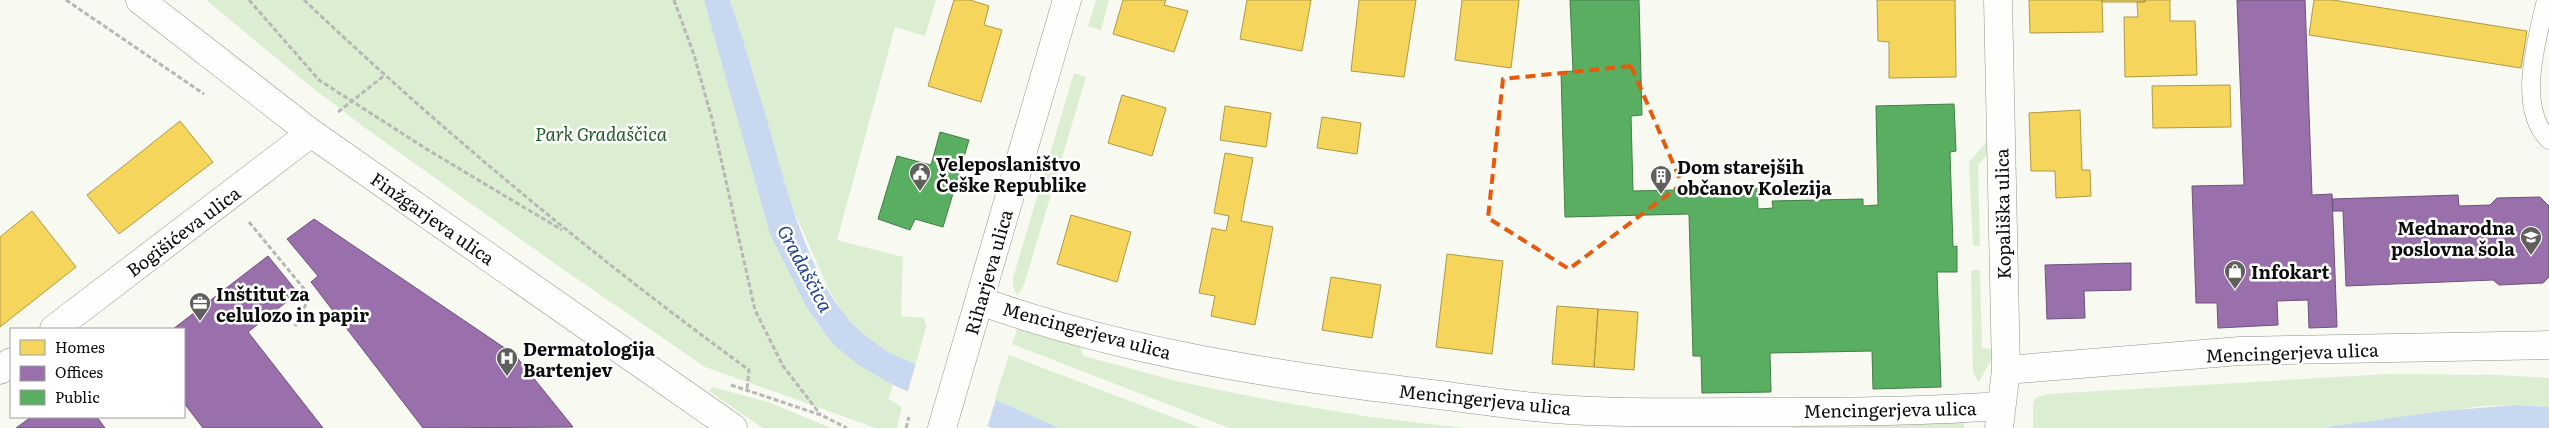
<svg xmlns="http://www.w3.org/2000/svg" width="2549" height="428" font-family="Literata,serif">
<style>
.green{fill:#dbeed1}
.water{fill:#c8d8f1}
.pier{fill:#f8f9f0}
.homes{fill:#f6d55c;stroke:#b09944}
.offices{fill:#9970ab;stroke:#6f527b}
.public{fill:#5aae61;stroke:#437d48}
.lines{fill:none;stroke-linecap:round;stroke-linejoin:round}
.service-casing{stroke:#92938f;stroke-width:19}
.minor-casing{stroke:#92938f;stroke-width:29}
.tertiary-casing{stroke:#92938f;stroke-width:29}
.path{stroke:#b7b7b5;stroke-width:3;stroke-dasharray:5 2.5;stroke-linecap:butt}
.service{stroke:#fefefd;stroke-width:18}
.minor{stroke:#fefefd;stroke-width:28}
.tertiary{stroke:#fefefd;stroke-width:28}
.marked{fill:none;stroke:#e8590c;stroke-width:4;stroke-dasharray:10 6;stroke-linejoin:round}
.labels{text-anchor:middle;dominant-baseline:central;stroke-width:5;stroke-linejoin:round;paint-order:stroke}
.park-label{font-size:18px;font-style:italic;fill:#225d26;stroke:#fff}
.poi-label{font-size:18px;font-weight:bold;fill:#0c0c0c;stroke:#fff;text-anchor:start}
.street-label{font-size:18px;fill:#0c0c0c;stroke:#fff}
.water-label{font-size:19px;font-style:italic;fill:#204192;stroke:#fff}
</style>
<rect width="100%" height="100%" fill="#f8f9f0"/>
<path class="green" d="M206 0H704L718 47 808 310C833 348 855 362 893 385L888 399 902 407 897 428H876L705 367 554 263 364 127 310 86Z
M730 0H936L925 36 895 27 837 240 903 257 901 316 925 318V324H927L915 366 890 353 867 337 844 315 829 290 790 202 753 72Z
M1096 0H1109L1101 30 1088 26Z
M1074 73 1086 77 1024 285 1018 295 1016 294 1013 286V278Z
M1987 141 1988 154 1978 165 1980 246H1973L1969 162Z
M1971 270H1980L1982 348 1992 349 1991 360 1979 382 1973 373Z
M1018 327 1076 339 1084 356 1176 381 1264 399 1370 417 1465 428H1229L1012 344Z
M1009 355 1201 428H1059L994 401Z
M2388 374 2498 375 2549 378V407L2515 405 2483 406 2320 428H2033V404L2035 398 2048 394Z
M713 387 768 402 831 428H763L709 391Z
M1964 422V428H1792L1791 424Z"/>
<path class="water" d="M704 0H730C744 42 757 85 769 127 786 187 805 264 844 314 856 330 874 342 890 353L1059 428H992L893 385 857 364 833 344 808 310 770 234Z
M2515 405 2549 407V428H2320L2442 411Z"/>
<path class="pier" d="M916 363 996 399 987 428 907 394Z"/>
<path class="homes" d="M954 0H970L989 6 984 25 1002 30 981 102 928 86Z
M1123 0H1166L1164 5 1188 11 1174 52 1113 34Z
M1247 0H1311L1302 51 1240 39Z
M1359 0H1416L1404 77 1351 71Z
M1462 0H1519L1511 68 1455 60Z
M1877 0H1955L1956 77 1889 78V42L1878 41Z
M2029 0H2102L2103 32 2030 33Z
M2102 0H2145V2H2102Z
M2145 0H2170V21H2195L2197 75 2125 77 2124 17H2138L2137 2H2145Z
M2314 0H2333L2527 31 2521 68 2309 35Z
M2230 85 2231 127 2153 128 2152 86Z
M1122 95 1166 108 1152 156 1108 143Z
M1225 106 1271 113 1266 147 1220 140Z
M2080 110 2082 170H2090L2091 196 2056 198 2055 171H2031L2029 113Z
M1322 117 1361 123 1357 154 1317 148Z
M180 121 213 162 119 234 87 195Z
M1225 153 1253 158 1241 221 1273 227 1255 325 1211 316 1215 296 1199 293 1212 228 1226 231 1229 216 1214 213Z
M32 211 76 267 0 327V237Z
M1071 215 1131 232 1117 282 1057 264Z
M1447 254 1503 261 1492 354 1436 347Z
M1331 277 1381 285 1372 338 1322 330Z
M1557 306 1598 309 1594 367 1552 364Z
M1598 309 1638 312 1634 370 1594 367Z"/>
<path class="offices" d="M2237 0H2305L2312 195 2332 194 2337 327 2309 328 2308 300 2277 301 2278 325 2218 328 2217 303H2196L2192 186 2244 185Z
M2458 195 2459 206 2490 205 2497 198 2540 197 2549 206V277L2543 283 2499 285 2493 280 2346 286 2343 211H2333L2332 199Z
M314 219 515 355 573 427 423 428 311 282 318 276 287 239Z
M268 256 298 293 248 332 323 428H203L184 403V329H173Z
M2131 263V290L2084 291 2085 318 2047 319 2045 265Z
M31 417H97L105 428H16Z"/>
<path class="public" d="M1570 0H1639L1642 115 1631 116 1633 191 1757 188 1758 209 1773 208 1772 201 1863 199V206L1878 205 1876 106 1954 104 1956 151 1950 152 1953 247 1957 246V272H1937L1941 387 1873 389 1872 351 1770 353 1771 392 1702 393 1701 356H1693L1689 214 1565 217 1561 72 1573 71Z
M940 132 969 140 943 227 915 219 910 230 878 219 897 156 931 165Z"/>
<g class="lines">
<g class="service-casing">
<path id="service" d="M2546 0C2537 39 2516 108 2549 140"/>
</g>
<g class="minor-casing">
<path id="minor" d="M1998 0 2006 370 1999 428
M980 301C1106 346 1242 370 1374 387 1428 393 1481 401 1534 407 1601 414 1669 412 1736 412 1825 412 1913 412 2001 406
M54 329 311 133
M0 370 11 362
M2006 370 2240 351 2549 345"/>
</g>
<g class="tertiary-casing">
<path id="tertiary" d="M140 0 311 133 733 428
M942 428 1067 0"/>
</g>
<path class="path" d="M66 0 204 94
M249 0 319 80 428 150 562 230
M304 0C444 133 593 256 749 370L747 390
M674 0 694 55 712 119 755 310 783 366 820 414
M338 112 385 75
M249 222 310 296 295 326
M731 385 821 415 847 428
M906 428 909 417"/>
<use href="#service" class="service"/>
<use href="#minor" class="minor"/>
<use href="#tertiary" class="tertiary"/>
</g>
<path class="marked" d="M1631 66 1682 184 1569 269 1488 218 1503 79Z"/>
<defs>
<g id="civic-pin" transform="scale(1.125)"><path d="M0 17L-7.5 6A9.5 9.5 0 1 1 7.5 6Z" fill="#5f5f5c" stroke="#fff"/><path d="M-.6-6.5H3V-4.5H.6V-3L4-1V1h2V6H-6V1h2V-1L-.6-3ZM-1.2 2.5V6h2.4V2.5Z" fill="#fff"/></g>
<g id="building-pin" transform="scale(1.125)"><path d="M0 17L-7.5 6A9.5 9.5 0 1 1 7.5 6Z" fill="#5f5f5c" stroke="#fff"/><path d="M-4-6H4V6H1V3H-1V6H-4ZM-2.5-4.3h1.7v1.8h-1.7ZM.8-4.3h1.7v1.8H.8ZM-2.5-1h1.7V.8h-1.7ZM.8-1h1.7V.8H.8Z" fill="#fff"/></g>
<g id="university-pin" transform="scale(1.125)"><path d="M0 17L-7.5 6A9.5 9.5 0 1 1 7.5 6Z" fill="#5f5f5c" stroke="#fff"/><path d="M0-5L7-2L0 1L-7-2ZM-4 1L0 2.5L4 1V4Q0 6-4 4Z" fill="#fff"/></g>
<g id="shop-pin" transform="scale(1.125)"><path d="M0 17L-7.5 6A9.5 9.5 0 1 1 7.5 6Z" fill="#5f5f5c" stroke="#fff"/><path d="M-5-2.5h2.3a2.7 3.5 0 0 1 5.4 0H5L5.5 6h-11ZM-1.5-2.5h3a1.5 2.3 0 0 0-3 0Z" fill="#fff"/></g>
<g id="office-pin" transform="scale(1.125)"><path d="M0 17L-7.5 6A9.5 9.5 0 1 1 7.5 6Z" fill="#5f5f5c" stroke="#fff"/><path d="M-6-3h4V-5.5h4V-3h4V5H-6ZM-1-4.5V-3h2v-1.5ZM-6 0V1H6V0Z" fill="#fff"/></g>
<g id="hospital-pin" transform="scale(1.125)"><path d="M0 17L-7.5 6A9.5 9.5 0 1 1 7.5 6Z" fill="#5f5f5c" stroke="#fff"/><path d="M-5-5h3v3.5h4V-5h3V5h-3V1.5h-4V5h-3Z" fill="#fff"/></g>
</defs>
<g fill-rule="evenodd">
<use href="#civic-pin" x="920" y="173"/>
<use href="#building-pin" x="1661" y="176"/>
<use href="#university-pin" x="2531" y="237"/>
<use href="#shop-pin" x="2235" y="271"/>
<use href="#office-pin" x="200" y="303"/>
<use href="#hospital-pin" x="507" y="358"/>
</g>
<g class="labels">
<g class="park-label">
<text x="601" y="133">Park Gradaščica</text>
</g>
<g class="poi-label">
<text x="936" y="163">Veleposlaništvo<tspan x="936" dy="21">Češke Republike</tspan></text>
<text x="1677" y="166">Dom starejših<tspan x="1677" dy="21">občanov Kolezija</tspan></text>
<text x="2515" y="227" text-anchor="end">Mednarodna<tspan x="2515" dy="21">poslovna šola</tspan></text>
<text x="2251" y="271">Infokart</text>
<text x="216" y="293">Inštitut za<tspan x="216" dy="21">celulozo in papir</tspan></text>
<text x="523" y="348">Dermatologija<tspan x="523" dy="21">Bartenjev</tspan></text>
</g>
<g class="street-label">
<text transform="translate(2002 214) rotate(-91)">Kopališka ulica</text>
<text transform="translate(433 218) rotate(35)">Finžgarjeva ulica</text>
<text transform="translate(183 231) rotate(-37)">Bogišićeva ulica</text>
<text transform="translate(988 272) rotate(-74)">Riharjeva ulica</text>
<text transform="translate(1087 330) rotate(15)">Mencingerjeva ulica</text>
<text transform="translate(2292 352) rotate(-2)">Mencingerjeva ulica</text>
<text transform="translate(1485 399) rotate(6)">Mencingerjeva ulica</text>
<text transform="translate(1890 409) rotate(-1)">Mencingerjeva ulica</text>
</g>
<g class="water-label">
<text transform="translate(806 268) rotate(62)">Gradaščica</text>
</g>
</g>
<rect x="10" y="328" width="175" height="90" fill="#ffffff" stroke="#9e9e9e"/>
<rect x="20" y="340" width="25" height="15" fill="#f6d55c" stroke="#9e9e9e"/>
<text x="55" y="353" font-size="15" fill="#0c0c0c">Homes</text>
<rect x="20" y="366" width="25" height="15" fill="#9970ab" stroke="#9e9e9e"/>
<text x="55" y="378" font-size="15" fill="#0c0c0c">Offices</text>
<rect x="20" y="390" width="25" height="15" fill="#5aae61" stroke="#9e9e9e"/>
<text x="55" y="403" font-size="15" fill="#0c0c0c">Public</text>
</svg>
